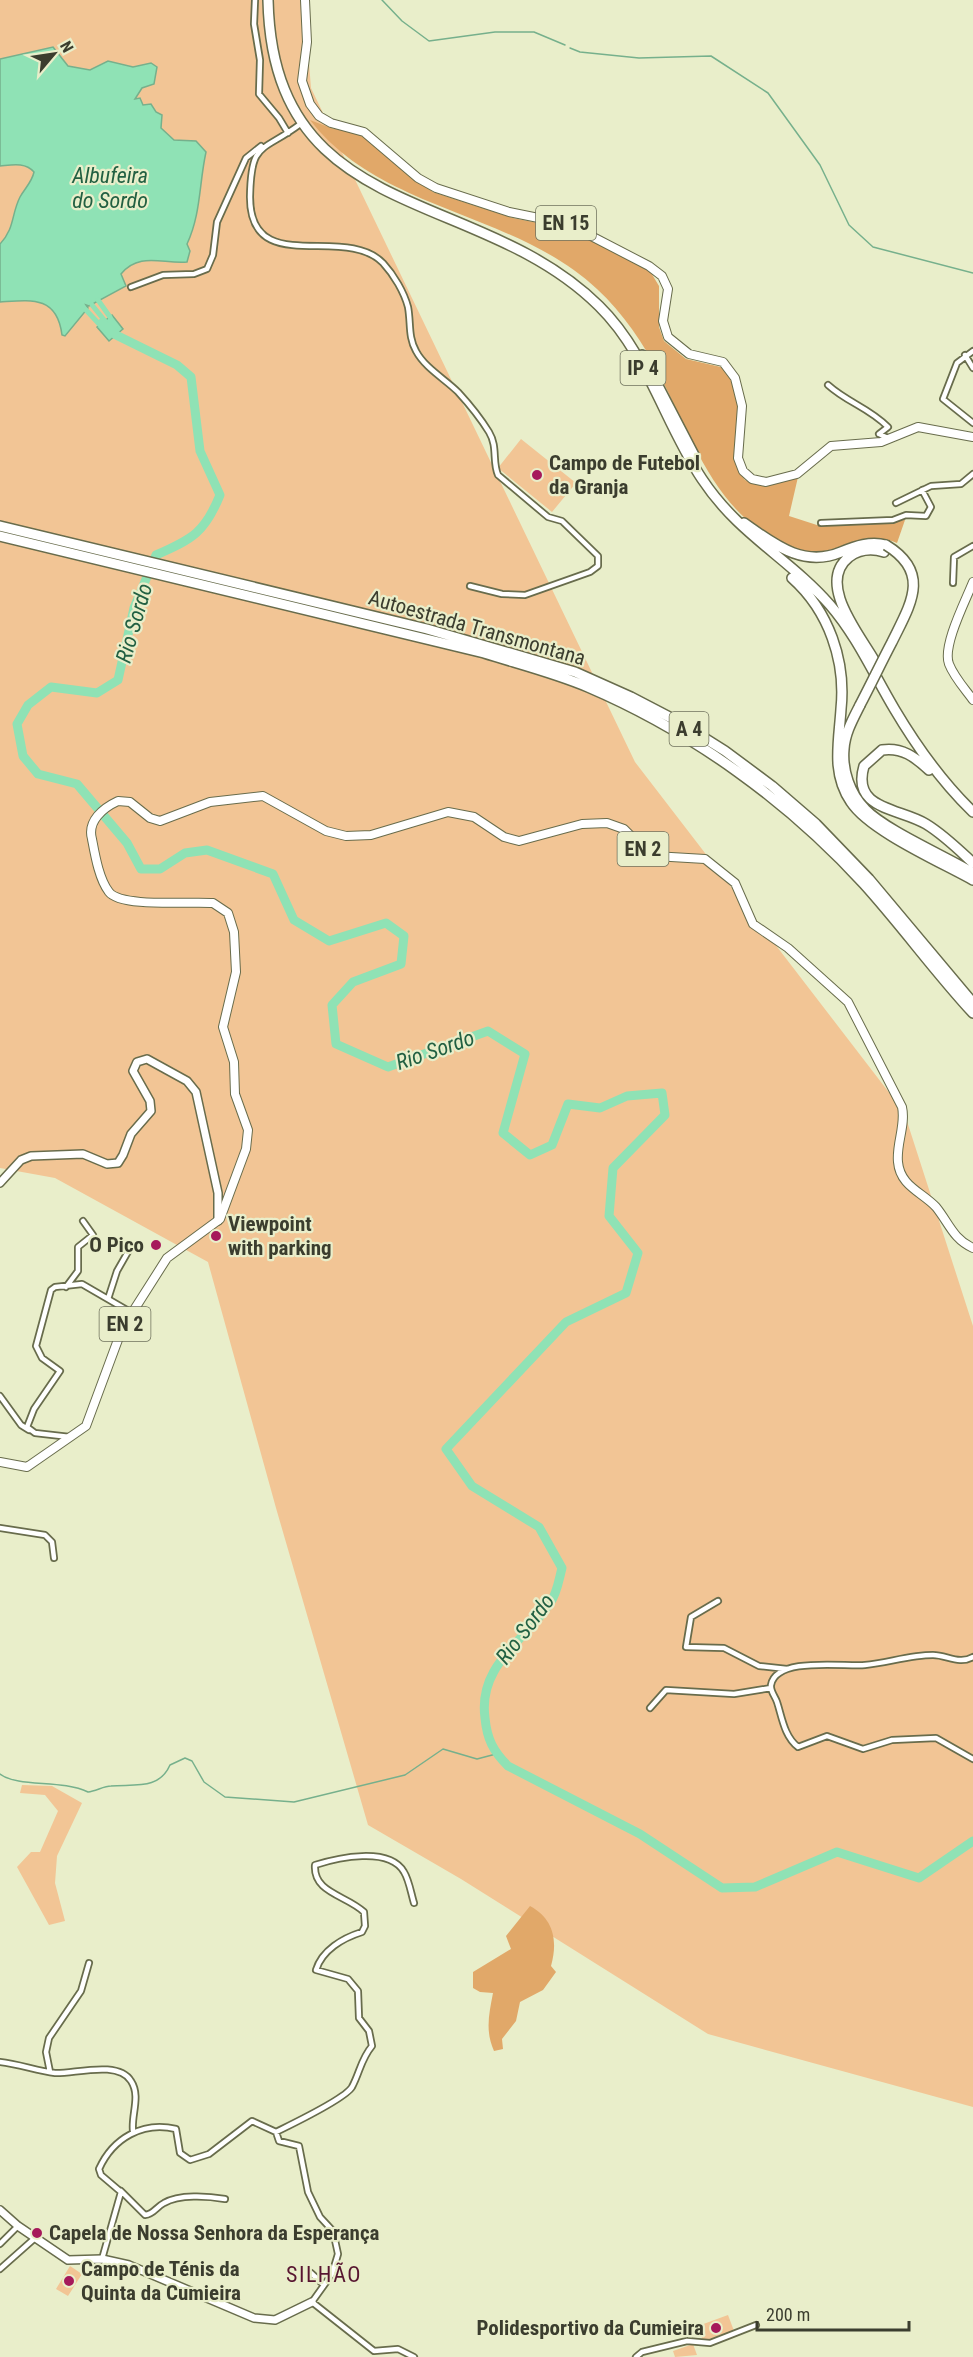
<svg xmlns="http://www.w3.org/2000/svg" width="973" height="2357" font-family="'Roboto Condensed',sans-serif">
<style>
.green{fill:#f2c595}
.forest{fill:#e1a869}
.water{fill:#8fe2b5;stroke:#76b08c;stroke-width:1.5}
.lines{fill:none;stroke-linecap:round;stroke-linejoin:round}
.stream{stroke:#76b08c;stroke-width:1.5}
.canal{stroke:#8fe2b5;stroke-width:5}
.river{stroke:#8fe2b5;stroke-width:9}
.street-casing{stroke:#686c4c;stroke-width:8}
.secondary-casing{stroke:#686c4c;stroke-width:10}
.primary-casing{stroke:#686c4c;stroke-width:10}
.highway-casing{stroke:#686c4c;stroke-width:12}
.street{stroke:#fff;stroke-width:4.5}
.secondary{stroke:#fff;stroke-width:7}
.primary{stroke:#fff;stroke-width:8}
.highway{stroke:#fff;stroke-width:9}
.highway-bridge-casing{stroke:#686c4c;stroke-width:12;stroke-linecap:butt}
.highway-bridge{stroke:#fff;stroke-width:9}
.poi-dot{fill:#a6195b;stroke:#e9eeca;stroke-width:2}
.labels{text-anchor:middle;dominant-baseline:central;stroke-width:4.5;stroke-linejoin:round;paint-order:stroke}
.shield{fill:#e9eeca;stroke:#6f725d;stroke-width:1.5}
.shield-label{font-size:20px;font-weight:bold;fill:#3b3d2e}
.poi-label{font-size:21px;font-weight:bold;fill:#3b3d2e;stroke:#e9eeca;text-anchor:start}
.street-label{font-size:21px;fill:#3b3d2e;stroke:#e9eeca}
.water-label{font-size:22px;font-style:italic;fill:#226042;stroke:#e9eeca}
.neighbourhood-label{font-size:22px;letter-spacing:1.5px;fill:#571530;stroke:#e9eeca}
</style>
<rect width="100%" height="100%" fill="#e9eeca"/>
<path class="green" d="M0 0H304L311 88 635 762 904 1112 973 1326V2107L708 2034 461 1879 368 1825 276 1508 208 1262 55 1178 0 1168Z
M521 439 576 483 552 512 498 468Z
M22 1785 52 1786 82 1803 57 1856 55 1883 65 1921 49 1925 17 1867 31 1852H40L58 1811 45 1795 20 1793Z
M70 2266 82 2274 68 2296 56 2289Z
M728 2315 734 2331 703 2341 698 2326Z
M693 2344 697 2355 675 2357 673 2351Z"/>
<path class="forest" d="M310 120 331 128 361 134 433 192 513 218 568 229 650 271 659 286V327L664 341 686 359 721 367C758 397 718 447 745 480L762 486 798 477 789 516 820 526 905 520 897 543C861 527 830 563 792 550 782 546 771 537 761 531 710 496 687 428 660 376 644 344 623 313 597 289 514 211 381 212 310 120Z
M530 1906C554 1919 558 1941 551 1966L556 1972 543 1990 520 2002 516 2021 502 2039 503 2049 494 2051C485 2031 489 2014 493 1993L480 1992 473 1988V1972L511 1949 506 1936Z"/>
<path class="water" d="M53 47 68 66 90 70 108 61 133 67 151 63 157 67 154 84 142 88 135 99 140 98 143 105 151 104 156 112 162 115 161 128 174 140 196 141 206 152C199 184 201 214 187 244L190 251 187 262C162 264 139 252 121 274L126 286 89 306 86 305 88 308 65 336 62 335C57 295 30 300 0 302V244C15 228 11 215 20 197 25 188 32 182 34 172 25 162 12 165 0 166V59Z
M112 315 123 329 109 341 97 327Z"/>
<g class="lines">
<path class="stream" d="M382 0 402 21 429 41 495 32H534L565 45
M570 48 580 52 639 58 711 56 768 93 820 165 849 225 873 247 973 273
M0 1774C19 1788 61 1779 88 1792 96 1791 104 1786 111 1786 135 1784 159 1790 170 1765L185 1758 192 1761 204 1782 225 1797 294 1802 405 1775 443 1749 477 1759 496 1754"/>
<path class="canal" d="M98 300 110 317
M92 305 105 321
M86 310 100 325"/>
<path class="river" d="M102 323 116 335 177 365 191 377 200 451 220 495C205 532 193 539 156 555L134 608 118 680 97 693 51 687 28 705 17 724 23 756 38 774 77 784 127 843 141 869H160L185 853 207 850 273 874 294 920 329 941 386 923 404 936 401 964 353 982 332 1005 336 1044 388 1067 488 1031 525 1054 503 1133 530 1155 552 1145 568 1104 600 1108 627 1096 662 1093 665 1115 613 1168 609 1216 638 1253 626 1293 566 1322 446 1449 472 1486 539 1527 562 1568C559 1579 557 1594 550 1603 523 1643 478 1665 485 1718 487 1739 493 1751 508 1766L640 1834 722 1888 755 1887 837 1852 919 1878 973 1841"/>
<g class="street-casing">
<path id="street" d="M255 0 254 24 260 60 259 94 279 118 288 133
M299 125C261 153 251 141 250 197 250 279 344 223 383 263 394 275 404 292 408 307 411 323 408 337 416 351 425 368 445 379 458 392 469 404 481 419 489 432 498 447 492 461 498 475L548 517 562 521 598 556V566L590 572 525 595 502 594 470 586
M131 287 163 275 194 274 207 269 213 255 217 222 246 158 261 146
M973 351 957 363 943 399 973 423
M965 355 973 368
M828 385C848 403 868 407 888 427L879 434 888 438
M896 503 931 486 961 484 973 474
M821 523 893 520 906 515 926 516 931 507 922 490
M953 583 954 557 973 546
M66 1287 78 1271V1247L93 1235 83 1221
M108 1299 117 1271 129 1250
M0 1396 21 1425 29 1430
M70 1437 35 1433 27 1427 34 1409 60 1371 42 1358 36 1346 51 1290 55 1287 82 1284 132 1313
M0 1528 45 1535 52 1542 54 1558
M718 1601 691 1617 686 1647 724 1648 759 1666 787 1669
M973 1657C959 1665 947 1655 933 1655 910 1655 887 1663 865 1665 845 1667 776 1656 771 1685 770 1691 775 1696 777 1702 782 1717 784 1736 798 1747L827 1736 863 1749 892 1740 936 1738 973 1759
M650 1708 666 1690 734 1694 771 1688
M0 2062C19 2064 37 2071 55 2073 74 2074 118 2060 131 2081 141 2096 131 2115 133 2131
M50 2072 46 2052 49 2038 81 1991 89 1963
M276 2132 279 2141 299 2146 308 2192 320 2217 333 2231 338 2254 332 2274 312 2302 374 2351 398 2349 414 2357
M121 2191 145 2215C154 2214 156 2207 164 2203 179 2194 208 2196 225 2199
M0 2244 18 2226
M102 2259 121 2192 101 2175 99 2169C113 2138 143 2121 176 2129L180 2153 190 2160 209 2154 252 2121 276 2132C290 2125 345 2099 352 2087 360 2072 361 2059 372 2046L369 2031 359 2018 358 1991 348 1979 316 1970C322 1950 343 1938 362 1932L365 1926 364 1912C346 1895 313 1893 315 1865 337 1858 389 1846 404 1872 409 1880 411 1893 414 1903
M0 2269 35 2238
M311 2273 324 2285
M636 2357 642 2352 687 2341 710 2343 756 2325"/>
</g>
<g class="secondary-casing">
<path id="secondary" d="M0 1183 21 1160 31 1156 83 1154 107 1164 118 1163 123 1155 131 1134 151 1111 150 1101 133 1071 137 1062 147 1059 187 1081 196 1092 218 1193V1221
M0 2210 18 2226 68 2260 102 2259 129 2265 254 2318 275 2320 312 2302"/>
</g>
<g class="primary-casing">
<path id="primary" d="M305 0 307 42 302 81 310 104 319 116 331 123 364 132 418 178 436 188 509 212 568 224 649 266 662 276 668 289 663 321 668 337 689 354 723 362 735 378 742 406 738 458 743 471 752 479 766 482 797 474 831 446 881 442 918 427 973 437
M973 582C966 600 942 646 949 664 954 677 965 689 973 700
M0 1462 27 1467 86 1426 119 1337 132 1313 167 1258 220 1219 246 1149 248 1130 235 1094 234 1062 223 1027 236 972 234 932 228 913 213 903C192 901 121 908 109 892 99 879 95 855 92 839 87 821 103 808 118 801L130 802 150 818 160 821 210 802 263 796 326 831 346 836 371 835 448 812 474 817 504 837 519 841 582 824 607 823 624 829 645 850 654 856 705 859 735 883 753 924 788 948 848 1002 902 1107C906 1125 896 1144 898 1162 900 1186 922 1192 936 1207 949 1223 953 1239 973 1248"/>
</g>
<g class="highway-casing">
<path id="highway" d="M268 0C273 226 477 185 599 306 648 354 665 424 702 479 739 535 789 558 830 605 857 636 874 675 895 710 917 747 942 782 973 812
M642 355 695 457
M744 523C774 544 803 568 841 552 856 546 870 541 886 545
M0 526 427 629 575 672 631 697 679 722 725 751 772 786 816 824 869 879 973 1003
M0 536 484 653C519 664 555 673 588 687 693 732 788 801 864 884 902 926 935 972 973 1013
M792 578C829 611 846 661 841 709 839 742 831 773 851 802 870 831 941 862 973 880
M874 660C860 635 816 583 849 557 860 549 871 548 884 552
M860 705C853 719 845 733 844 749 842 770 850 794 865 809 885 830 945 856 973 873
M929 770C915 757 902 747 882 750L864 766C851 810 900 808 926 824 944 835 958 849 973 863"/>
</g>
<use href="#street" class="street"/>
<use href="#secondary" class="secondary"/>
<use href="#primary" class="primary"/>
<use href="#highway" class="highway"/>
<g class="highway-bridge-casing">
<path id="highway-bridge" d="M860 705C871 684 881 663 892 642 910 605 932 573 886 545"/>
</g>
<use href="#highway-bridge" class="highway-bridge"/>
</g>
<g class="poi-dot">
<circle cx="537" cy="475" r="6"/>
<circle cx="216" cy="1236" r="6"/>
<circle cx="156" cy="1245" r="6"/>
<circle cx="37" cy="2233" r="6"/>
<circle cx="69" cy="2281" r="6"/>
<circle cx="716" cy="2328" r="6"/>
</g>
<g class="labels">
<g class="shield">
<rect x="536" y="206" width="60" height="34" rx="4.5"/>
<rect x="620.5" y="351" width="45" height="34" rx="4.5"/>
<rect x="669.5" y="712" width="39" height="34" rx="4.5"/>
<rect x="617.5" y="832" width="51" height="34" rx="4.5"/>
<rect x="99.5" y="1307" width="51" height="34" rx="4.5"/>
</g>
<g class="shield-label">
<text x="566" y="223">EN 15</text>
<text x="643" y="368">IP 4</text>
<text x="689" y="729">A 4</text>
<text x="643" y="849">EN 2</text>
<text x="125" y="1324">EN 2</text>
</g>
<g class="poi-label">
<text x="549" y="463">Campo de Futebol<tspan x="549" dy="24">da Granja</tspan></text>
<text x="228" y="1224">Viewpoint<tspan x="228" dy="24">with parking</tspan></text>
<text x="144" y="1245" text-anchor="end">O Pico</text>
<text x="49" y="2233">Capela de Nossa Senhora da Esperança</text>
<text x="81" y="2269">Campo de Ténis da<tspan x="81" dy="24">Quinta da Cumieira</tspan></text>
<text x="704" y="2328" text-anchor="end">Polidesportivo da Cumieira</text>
</g>
<g class="street-label">
<text transform="translate(477 628) rotate(16)">Autoestrada Transmontana</text>
</g>
<g class="water-label">
<text x="110" y="175">Albufeira<tspan x="110" dy="25">do Sordo</tspan></text>
<text transform="translate(134 623) rotate(-74)">Rio Sordo</text>
<text transform="translate(435 1050) rotate(-19)">Rio Sordo</text>
<text transform="translate(525 1629) rotate(-53)">Rio Sordo</text>
</g>
<g class="neighbourhood-label">
<text x="324" y="2274">SILHÃO</text>
</g>
</g>
<g transform="translate(54 54) rotate(61)" stroke="#e9eeca" stroke-width="4.5" paint-order="stroke">
<path d="M0-4.5L10 22L0 15L-10 22Z" fill="#3b3d2e"/>
<text y="-9" font-size="16" font-weight="bold" text-anchor="middle" fill="#3b3d2e">N</text>
</g>
<path d="M757 2321v9h152v-9" fill="none" stroke="#3b3d2e" stroke-width="3"/>
<text x="766" y="2321" font-size="18" fill="#3b3d2e" stroke="#e9eeca" stroke-width="4.5" paint-order="stroke">200 m</text>
</svg>
